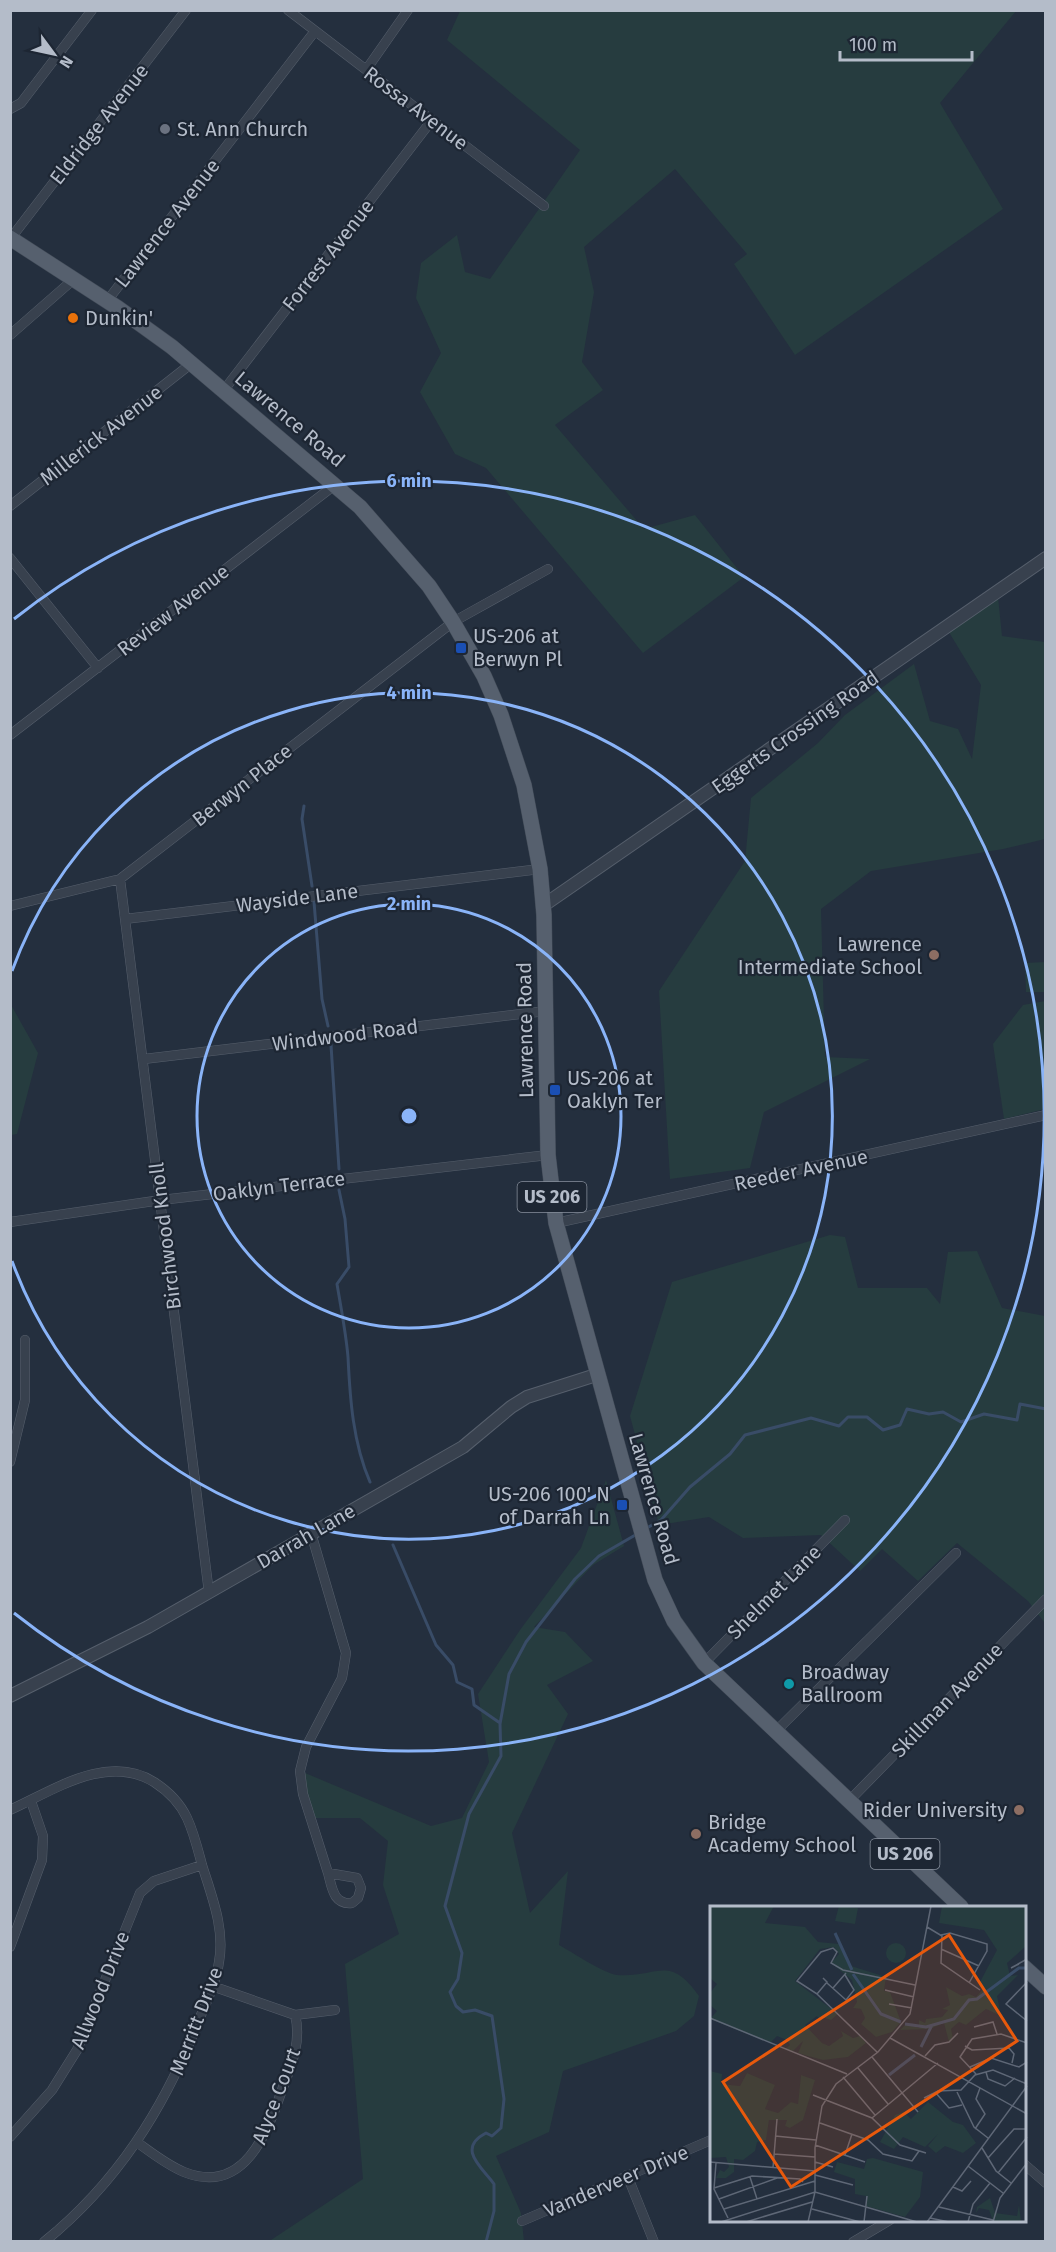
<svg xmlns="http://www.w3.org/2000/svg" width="1056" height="2252" font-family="'Fira Sans',sans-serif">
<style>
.green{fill:#263c3f}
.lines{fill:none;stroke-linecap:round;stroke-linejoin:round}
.stream{stroke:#394c67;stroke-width:3}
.minor-casing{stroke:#565f6c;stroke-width:10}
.tertiary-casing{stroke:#565f6c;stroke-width:14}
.primary-casing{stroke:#414a57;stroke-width:16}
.minor{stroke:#38414e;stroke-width:9}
.tertiary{stroke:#38414e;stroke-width:12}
.primary{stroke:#56606e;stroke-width:15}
.ring{fill:none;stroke:#8ab4f8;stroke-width:3}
.worship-dot{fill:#6b7280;stroke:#1d2633;stroke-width:2}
.food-dot{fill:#e8710a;stroke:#1d2633;stroke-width:2}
.transit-dot{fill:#1a4fb4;stroke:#1d2633;stroke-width:2}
.education-dot{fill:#8d6e63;stroke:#1d2633;stroke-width:2}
.culture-dot{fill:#0f9aa8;stroke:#1d2633;stroke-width:2}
.labels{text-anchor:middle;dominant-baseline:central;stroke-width:4.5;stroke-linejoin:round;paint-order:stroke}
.shield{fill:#1d2633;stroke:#878f9c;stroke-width:1.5}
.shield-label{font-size:18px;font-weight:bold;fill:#b4bcc9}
.street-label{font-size:20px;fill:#b4bcc9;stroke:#1d2633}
.poi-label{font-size:20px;fill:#b4bcc9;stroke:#1d2633;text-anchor:start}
.inset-river{fill:none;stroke:#394c67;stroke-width:3}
.inset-road{fill:none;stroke:#5e6776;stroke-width:1.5}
.view{fill:#e8590c;fill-opacity:0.15;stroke:#e8590c;stroke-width:3}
.inset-edge{fill:none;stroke:#b4bcc9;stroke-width:3}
.centre{fill:#8ab4f8;stroke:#1d2633;stroke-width:3}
.ring-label{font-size:18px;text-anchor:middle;font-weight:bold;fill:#8ab4f8;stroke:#1d2633;stroke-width:4.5;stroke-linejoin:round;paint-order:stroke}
</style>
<rect width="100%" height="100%" fill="#242f3e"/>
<path class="green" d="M460 11H1016L940 103 1003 209 795 355 734 264 747 254 675 169 584 247 594 292 582 362 603 390 555 425 644 529 695 515 744 577 643 653 486 468 455 454 420 392 441 353 416 298 421 263 457 235 465 272 490 279 580 150 447 40Z
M997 587 1002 636 1045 642V839L1003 849 871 871 821 909 825 1057 870 1059 764 1112 750 1168 670 1179 659 991 745 861 751 798 818 743 845 715 914 664 930 721 958 729 972 759 981 685 944 624Z
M1045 962V992H1026L1025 963Z
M1045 1001V1109L1004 1119 993 1044 1023 1005Z
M10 1003 38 1053 17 1134 11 1135Z
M830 1235 845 1237 858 1288H927L940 1304 948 1252 977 1251 1002 1308 1045 1316 1044 1622 1028 1601 957 1543 918 1581 882 1549 860 1571 821 1535 743 1538 709 1517 659 1525 630 1416 672 1282Z
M606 1480 624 1546 593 1565 534 1627 565 1632 593 1661 547 1685 568 1714 512 1833 530 1913 568 1871 559 1945C572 1952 603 1973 617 1975 657 1978 669 1953 699 1996L694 2016 676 2031 563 2071 549 2132 496 2156 521 2213 524 2241 268 2242 363 2179 345 1964 399 1934 383 1885 388 1841 360 1818H313L298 1770 431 1826 462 1818 489 1762 478 1694 520 1630 581 1548Z"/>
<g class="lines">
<path class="stream" d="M304 806 302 819 312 886
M314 902 322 999 328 1026
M331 1045 339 1169
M339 1190 345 1219 349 1267 337 1284C341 1308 346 1333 348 1357 350 1399 353 1443 370 1482
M645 1529 661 1520 690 1487 730 1454 745 1435 811 1418 839 1426 848 1417H867L883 1430 900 1425 907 1409 929 1414 943 1412 961 1422 984 1414 1017 1420 1020 1404 1046 1409
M393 1545 436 1645 453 1665 457 1682 472 1689 474 1705 500 1723
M486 2242 494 2211V2184C484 2169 455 2149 486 2133L492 2136 501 2128 504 2099 492 2016 475 2010 463 2012 456 2006 450 1992 458 1979 462 1953 445 1906 469 1814 501 1756 500 1724 509 1674 526 1642 575 1579 599 1556 637 1534"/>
<g class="minor-casing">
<path id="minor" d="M288 10 544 206
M366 70 408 10
M10 109 21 103 92 10
M11 238 186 10
M107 301 315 31
M10 335 74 279
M224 390 432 120
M10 506 192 363
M10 558 98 668
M10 735 336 484
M120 879 209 1593
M10 906 120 879 453 622 548 569
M125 919 540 869
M144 1059 546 1011
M10 1222 161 1200 548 1155
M556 1223 1046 1115
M10 1462 25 1400V1340
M311 1533 346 1653 342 1678 306 1747 300 1771 303 1794 328 1873
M704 1663 845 1520
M775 1732 956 1553
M849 1801 1046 1599
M10 1810C54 1790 107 1753 154 1782 168 1791 180 1803 187 1818 194 1833 198 1850 202 1865 212 1897 225 1929 219 1962 216 1983 206 2003 198 2022 164 2109 117 2183 44 2242
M328 1873 357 1878 361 1888 358 1898 352 1903C333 1905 332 1887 328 1873Z
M10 1947 42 1860 43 1836 31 1801
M212 1986 295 2015 335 2010
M10 2137 52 2090 77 2050 140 1893 154 1881 202 1865
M138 2143C152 2153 167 2165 184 2172 244 2196 267 2133 282 2090 291 2066 302 2041 295 2015
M1024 2164 1046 2183
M627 2175 654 2242
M522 2221 711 2140
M853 2242 890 2220"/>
</g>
<g class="tertiary-casing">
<path id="tertiary" d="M544 905 1046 558
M10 1696 148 1627 463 1447 511 1407 527 1397 596 1375"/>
</g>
<g class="primary-casing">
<path id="primary" d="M10 238 118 308 172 347 360 507 429 586 453 622 484 676 501 715 524 785 540 869 544 915 548 1155 556 1223 655 1580 674 1621 704 1663 961 1907
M1024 1967 1046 1987"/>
</g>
<use href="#minor" class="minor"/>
<use href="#tertiary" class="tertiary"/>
<use href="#primary" class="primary"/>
</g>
<g class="ring">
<circle cx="409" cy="1116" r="212"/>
<path d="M12 971A423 423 0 1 1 12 1261"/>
<path d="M14 619A635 635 0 1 1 14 1613"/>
</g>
<circle class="worship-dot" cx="165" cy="129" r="6"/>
<circle class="food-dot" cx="73" cy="318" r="6"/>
<g class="transit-dot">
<rect x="455" y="642" width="12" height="12" rx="3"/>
<rect x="549" y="1084" width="12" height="12" rx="3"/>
<rect x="616" y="1499" width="12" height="12" rx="3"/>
</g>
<g class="education-dot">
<circle cx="934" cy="955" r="6"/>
<circle cx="1019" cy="1810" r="6"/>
<circle cx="696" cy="1834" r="6"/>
</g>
<circle class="culture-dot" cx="789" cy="1684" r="6"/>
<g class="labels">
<g class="shield">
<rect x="517.5" y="1182" width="69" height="30" rx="4.5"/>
<rect x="870.5" y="1839" width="69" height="30" rx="4.5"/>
</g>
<g class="shield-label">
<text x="552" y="1197">US 206</text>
<text x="905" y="1854">US 206</text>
</g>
<g class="street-label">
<text transform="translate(416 108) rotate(37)">Rossa Avenue</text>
<text transform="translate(99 124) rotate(-52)">Eldridge Avenue</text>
<text transform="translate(167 223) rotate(-52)">Lawrence Avenue</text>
<text transform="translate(328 255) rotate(-52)">Forrest Avenue</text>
<text transform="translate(290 419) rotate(40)">Lawrence Road</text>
<text transform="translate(101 435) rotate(-38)">Millerick Avenue</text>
<text transform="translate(173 610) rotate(-38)">Review Avenue</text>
<text transform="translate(795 732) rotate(-35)">Eggerts Crossing Road</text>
<text transform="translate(242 785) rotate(-38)">Berwyn Place</text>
<text transform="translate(297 898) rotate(-7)">Wayside Lane</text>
<text transform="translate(525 1030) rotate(-91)">Lawrence Road</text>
<text transform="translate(345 1035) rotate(-7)">Windwood Road</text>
<text transform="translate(801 1170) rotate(-12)">Reeder Avenue</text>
<text transform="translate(279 1186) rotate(-7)">Oaklyn Terrace</text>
<text transform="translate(165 1236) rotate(-97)">Birchwood Knoll</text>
<text transform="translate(654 1499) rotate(74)">Lawrence Road</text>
<text transform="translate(306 1536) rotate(-30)">Darrah Lane</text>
<text transform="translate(774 1592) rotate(-45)">Shelmet Lane</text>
<text transform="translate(947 1700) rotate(-46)">Skillman Avenue</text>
<text transform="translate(100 1990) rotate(-68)">Allwood Drive</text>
<text transform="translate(196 2021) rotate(-69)">Merritt Drive</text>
<text transform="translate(276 2096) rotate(-69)">Alyce Court</text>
<text transform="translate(616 2181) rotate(-23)">Vanderveer Drive</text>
</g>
<g class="poi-label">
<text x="177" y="129">St. Ann Church</text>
<text x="85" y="318">Dunkin'</text>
<text x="473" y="636">US-206 at<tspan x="473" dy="23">Berwyn Pl</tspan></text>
<text x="922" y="944" text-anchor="end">Lawrence<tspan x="922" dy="23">Intermediate School</tspan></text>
<text x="567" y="1078">US-206 at<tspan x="567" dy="23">Oaklyn Ter</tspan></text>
<text x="610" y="1494" text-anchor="end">US-206 100' N<tspan x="610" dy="23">of Darrah Ln</tspan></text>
<text x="801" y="1672">Broadway<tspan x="801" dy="23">Ballroom</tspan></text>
<text x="1007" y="1810" text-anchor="end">Rider University</text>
<text x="708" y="1822">Bridge<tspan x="708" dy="23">Academy School</tspan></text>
</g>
</g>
<g transform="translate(710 1906)">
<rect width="316" height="316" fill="#242f3e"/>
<path d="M0 0H64L55 17 95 21 108 36 129 38 141 60 176 71 174 85 180 86 191 116 182 126 166 131 151 118 155 112 151 103 143 102 147 96 142 74 121 57 129 48 124 41 110 43 85 75 128 108 121 114 112 111 111 116 107 110 95 119 112 137 119 140 133 130 131 125 143 132 150 130 156 137 138 151 113 154 98 150 88 147 93 135 82 146 75 143 80 139 77 134 67 130 60 137 0 113 7 105 0 99V87L7 78 0 72ZM129 0 148 2 145 18 125 15ZM232 0H316V40L297 57 300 70 308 69 287 90 291 110 276 103 256 119 249 116 241 123 243 132 239 136 234 117 220 123 190 124 196 118 209 122V114L215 117 216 113 232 111 238 104 232 103 240 99 236 81 252 90 259 88 266 91 274 82 270 76 287 44 274 24 229 17ZM176 47a10 10 0 1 1 20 0a10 10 0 1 1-20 0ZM0 165 12 168 11 178 30 180 37 167 65 179 55 203 68 207 81 196 88 198 91 169 105 174 93 214 80 222 75 220 77 214H59L56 234 47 236 45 245 33 254 24 253V266L16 272H6L10 264 14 266 19 261 16 251 0 252ZM218 196 243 216 253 219 266 237 253 247 235 240 226 247 218 240 228 228 215 241 193 231 184 243 170 236 185 209 194 206 201 213ZM163 252 213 266 210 291 195 311 156 300V290L145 288V273L124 266 127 256 154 263 157 253ZM280 292 285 307 307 310 309 299 311 316 283 315 279 304 269 302 266 307 267 301Z" fill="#263c3f"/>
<path class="inset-river" d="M125 27 142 64M143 68 171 108 191 116M195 118 216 121 244 113 259 94 267 93 309 62H317M211 141 222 119M179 169 205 149"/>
<path class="inset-road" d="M217 21 232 30 231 57 270 84M231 29 240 27 277 38V45L259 77M231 43 269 60M309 58 301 62 317 53M113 72 117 76 107 88 87 75 111 46 123 42 127 46 121 57 133 64 205 79M317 76 296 98 317 115M117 77 136 94 144 84 135 69M123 82 136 67M175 84 204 91M107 88 167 146M179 98 202 102M0 112 137 168M264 121 283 116 287 128M180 132 317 208M255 140 262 144 299 142 304 148 302 157M215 150 225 139 239 136 248 127M162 151 208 206M260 161 281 152 309 161 317 156M148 162 178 198M276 166 278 173 295 180 305 172M266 168 250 151 262 133 291 128 317 137M133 171 165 209M225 186 239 202 252 199M247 186 264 221 278 232M103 189 162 212 190 239 216 247M214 192 228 185 251 184 265 169 283 164 317 178M162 212 228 157M110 217 158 234 173 248 202 255 209 245M265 223 275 208 266 193 270 182M65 230 106 234M105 239 155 256M272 242 286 265 301 277M64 248 105 251M135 249 142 228M278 252 304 223H317M0 256 105 265M105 256 123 261M6 257 4 283 18 312M258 260 293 287M63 262 67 213M288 267 317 231M105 269 143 279M40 271 47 293M243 281 252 285 261 275M4 282 42 270 90 273 93 276M9 293 67 272M229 301 283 314M14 303 105 275M102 303 150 316M220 312 239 316M11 316 105 286 207 316M36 316 102 296M98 316 105 286V242L112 200 126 178 168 146 200 108 221 0M154 316 157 290M217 316 317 180M258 316 263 298 280 277M283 316 290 292 317 257"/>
<path class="view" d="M239 29 307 135 81 281 13 176Z"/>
<rect width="316" height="316" class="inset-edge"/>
</g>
<circle cx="409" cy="1116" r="9" class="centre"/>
<g class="ring-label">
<text x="409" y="487">6 min</text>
<text x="409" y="699">4 min</text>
<text x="409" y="910">2 min</text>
</g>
<rect width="1056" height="2252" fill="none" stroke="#b4bcc9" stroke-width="24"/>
<g transform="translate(54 54) rotate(123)" stroke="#1d2633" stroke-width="4.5" paint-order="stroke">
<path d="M0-4.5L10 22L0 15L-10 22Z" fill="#b4bcc9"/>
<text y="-9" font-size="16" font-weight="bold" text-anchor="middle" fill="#b4bcc9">N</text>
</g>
<path d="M840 51v9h132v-9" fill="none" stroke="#b4bcc9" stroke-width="3"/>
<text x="849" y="51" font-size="18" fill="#b4bcc9" stroke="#1d2633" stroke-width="4.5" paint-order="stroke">100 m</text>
</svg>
